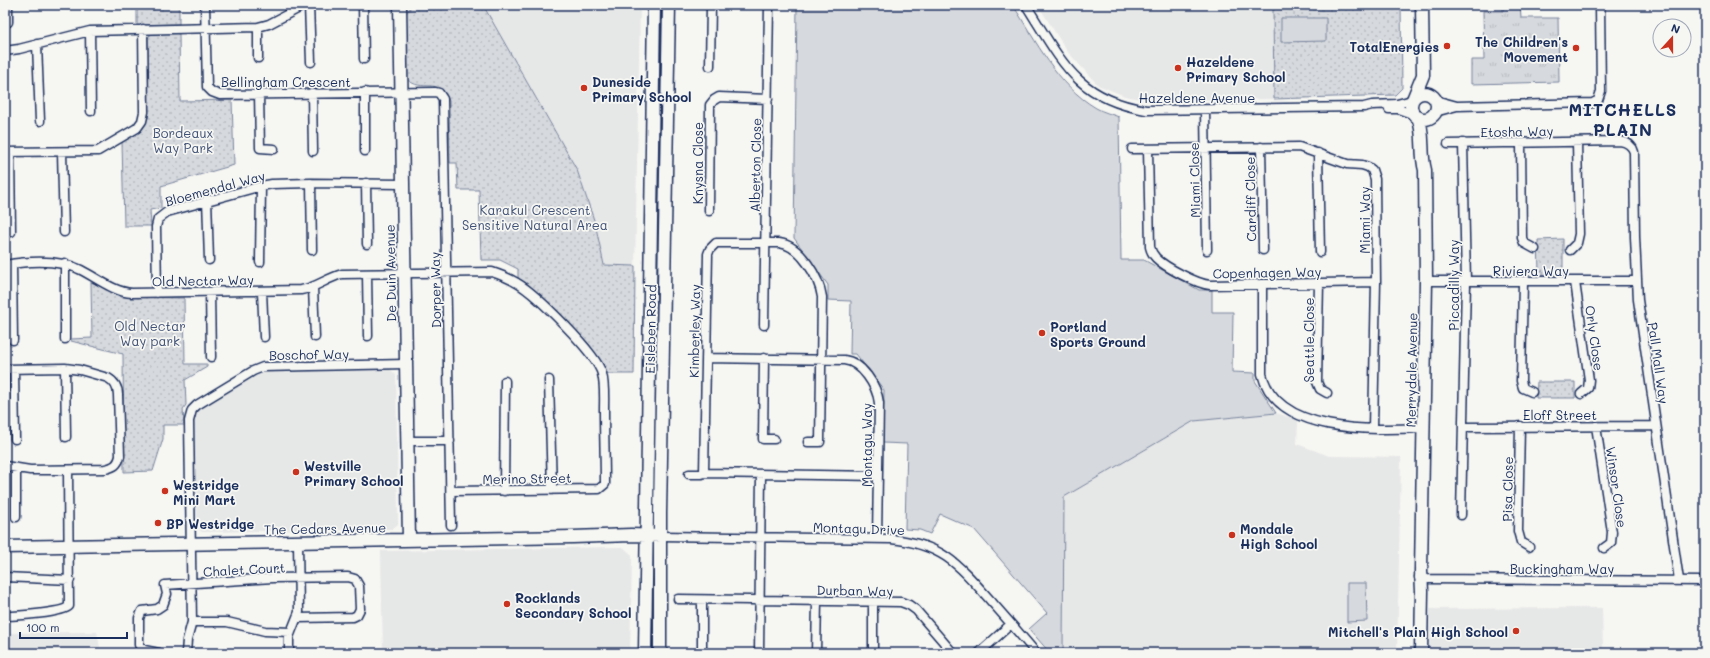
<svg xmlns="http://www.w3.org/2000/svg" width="1710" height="658" font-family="Mali,sans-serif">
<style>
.built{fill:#e6e7e7}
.grass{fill:url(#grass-tufts);stroke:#78849e}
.park{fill:url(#park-dots);stroke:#78849e}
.garden{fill:#d6d9dd;stroke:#78849e}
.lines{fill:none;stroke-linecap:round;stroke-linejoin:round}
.street-casing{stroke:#1b2f5e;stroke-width:11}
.secondary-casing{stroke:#1b2f5e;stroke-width:15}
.street{stroke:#f6f6f2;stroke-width:8}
.secondary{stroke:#f6f6f2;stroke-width:12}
.poi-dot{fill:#c8321e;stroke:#f6f6f2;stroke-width:1.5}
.labels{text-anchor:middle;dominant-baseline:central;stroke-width:3.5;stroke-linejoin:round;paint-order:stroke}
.poi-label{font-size:13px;font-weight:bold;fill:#1b2f5e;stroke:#f6f6f2;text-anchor:start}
.street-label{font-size:13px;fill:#1b2f5e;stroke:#f6f6f2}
.park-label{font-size:13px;fill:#405177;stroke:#f6f6f2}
.district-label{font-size:17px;font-weight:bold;letter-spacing:1px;fill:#1b2f5e;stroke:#f6f6f2}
</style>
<defs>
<pattern id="grass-tufts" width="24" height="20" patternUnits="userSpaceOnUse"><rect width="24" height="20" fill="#d6d9dd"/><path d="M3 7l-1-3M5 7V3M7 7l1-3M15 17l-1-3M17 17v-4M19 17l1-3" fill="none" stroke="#b7bbc0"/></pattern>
<pattern id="park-dots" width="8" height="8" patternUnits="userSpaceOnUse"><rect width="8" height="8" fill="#d6d9dd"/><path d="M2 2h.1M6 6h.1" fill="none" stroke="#b7bbc0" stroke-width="1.8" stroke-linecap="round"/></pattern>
</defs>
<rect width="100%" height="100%" fill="#f6f6f2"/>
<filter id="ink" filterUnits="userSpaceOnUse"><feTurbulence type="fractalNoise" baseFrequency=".025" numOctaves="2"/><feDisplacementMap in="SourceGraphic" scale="8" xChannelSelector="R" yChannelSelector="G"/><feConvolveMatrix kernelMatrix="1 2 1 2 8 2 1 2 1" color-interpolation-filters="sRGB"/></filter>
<g filter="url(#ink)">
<path class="built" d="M483 5H640L635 266 604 265 595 223 577 170Z
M1038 5H1273L1274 99 1147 100 1125 96 1098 85 1067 51Z
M390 369 396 375 398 524 392 529 202 532 197 527 194 419 200 409 256 376 269 371Z
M1276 413 1298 420 1297 444 1329 456 1401 457 1397 653H1063L1064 497 1194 421Z
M623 547 632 555 630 653H383L381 551Z
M1602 608 1603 653H1429L1430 609Z
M97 632 101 653H5V633Z"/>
<path class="grass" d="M1503 5H1520L1521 18H1558L1559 82 1471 84V60H1484L1483 11H1503Z"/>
<path class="park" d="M137 5H179V24L137 25Z
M412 5H483L577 170 595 223 604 265 635 266 634 374H608L589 344 529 285 518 278V269L500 260H481L479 190H458L457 163H450L449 101C439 75 422 94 407 79L406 14Z
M1401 6 1402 88 1395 95 1274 99 1273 8Z
M179 33 180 101 232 100 234 165 161 186V208L150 210 151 226H124L122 142 141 129 148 118V38L150 35 153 34Z
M1563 239V276H1543V271H1539L1538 240Z
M91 282 122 297 184 298 185 364H207V367L185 380 186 405 183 409 184 425H163V439L153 471 124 472 123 354 71 341V339L92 338Z
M1537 382H1575V398H1536Z"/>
<path class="garden" d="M797 5H1013C1036 41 1057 85 1096 108 1103 112 1111 114 1119 117L1121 260H1144L1199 290H1212V312H1233L1232 372 1255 373V381L1276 413 1194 421 1064 497 1063 653H1050L1029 629 1047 613 974 529 940 514 930 534 920 530 905 529 907 444 883 443 884 390 856 354H850L851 301 828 300V285L794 238Z
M1281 18H1326V41L1281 42Z
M1347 583H1366L1367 621 1347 622Z"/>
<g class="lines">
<g class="street-casing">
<path id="street" d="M8 5V22
M205 5 207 87 212 92 220 95 435 92 439 93 443 99 451 525
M309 5 311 62
M363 5 364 59
M1026 5C1061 60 1076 99 1146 110L1364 107 1372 105 1397 104 1412 100
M90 31 91 111
M37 44 40 121
M5 51 19 49 90 31 258 27 269 24 305 5
M258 58V27
M710 66 711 5
M259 93 260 148 274 149
M312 93 313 151
M1435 100 1457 106
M1389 109H1398L1415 115
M1205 110 1207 250
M1435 112 1457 106 1593 103 1598 100 1601 91 1600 5
M1521 143 1522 238 1524 243 1535 249
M1448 144 1620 141C1627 142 1632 145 1634 152L1635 237 1638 300 1679 580
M1261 147 1263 250
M1132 149 1299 147 1347 164 1362 165 1368 167 1372 170 1375 179 1376 282 1373 428
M1148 149 1150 247C1151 251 1153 255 1156 258 1165 267 1197 284 1210 285L1376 282
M365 151V92
M5 152 98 151 137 128 142 121 144 112 143 29
M10 152 11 232
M62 152 64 232
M1318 153 1320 252
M311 183 312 250
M366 183 367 244
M207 199 209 260
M709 211 710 105 714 100 719 97 768 99
M1570 250 1577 243 1579 234 1577 142
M260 262 261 186
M65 263V339
M12 264 13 340
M5 265C29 261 59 259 81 270 97 278 114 292 132 293L301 290C316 288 327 278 342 274L492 272C501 275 509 278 517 283 536 294 597 354 602 374 605 385 604 399 604 410 604 435 605 460 605 484L599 489 451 491
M367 274 368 336
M1426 281H1636
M1523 282 1521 381 1523 388 1532 392
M1575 282 1589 380 1588 388 1581 394
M1319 283 1317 382 1320 389 1327 393
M1262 284V374C1277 435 1375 430 1424 428
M313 287 315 337
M262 291 264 337
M210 292 211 357
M157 293 156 227 158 219 167 212 261 186 272 184 311 183 403 184
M764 325 769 5
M706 358 844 360C862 362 877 386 879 403L877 539
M764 358 763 439H774
M65 368 66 437
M5 369 65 368 80 370 108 378C115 382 118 387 118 395L120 456C118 465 114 467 105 469L30 470 5 466
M14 369 15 439
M549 380 552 490
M1520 426 1518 531 1521 542 1529 547
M1596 426 1612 532 1611 543 1604 548
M1463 427 1656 426
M407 441H450
M808 442H820L822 297C819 277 800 245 779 243H716L710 249 708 254 704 473 878 476
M16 468V517
M689 474H702L704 473
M504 491 505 381
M1461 515 1466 282 1463 143
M661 536 891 539C942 544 958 564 990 600 1005 617 1021 635 1036 653
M5 577 70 580
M1419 577 1427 579 1705 581
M678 599 901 602 909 605 916 610 953 653
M5 616C16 616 63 613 69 606L68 470
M192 622H227L265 631 291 632
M159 653 144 650 139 645V618L142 611 157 609 163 605 167 594 165 585 273 578 348 577 355 579 359 586 360 609 357 615 353 617 298 618
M186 653 187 640 192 622 189 421 192 410 197 405 253 371 263 367 406 364
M289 653V637L299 612 298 542
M702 653V600
M759 653 761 474
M816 653 817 601
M873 653V602
M979 653 1011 624"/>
</g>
<g class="secondary-casing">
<path id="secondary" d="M400 5 409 540
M1411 106a13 13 0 1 1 26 0a13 13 0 1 1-26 0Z
M1414 97 1423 75 1422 5
M1418 117C1425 134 1420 153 1425 170L1426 281 1421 571 1422 591 1421 653
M5 547 573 537 631 535 661 536
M645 653 654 5
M660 653V514L669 5"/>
</g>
<use href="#street" class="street"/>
<use href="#secondary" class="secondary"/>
</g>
</g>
<g class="poi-dot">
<circle cx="1447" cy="46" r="4"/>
<circle cx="1576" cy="48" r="4"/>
<circle cx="1178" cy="68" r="4"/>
<circle cx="584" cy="88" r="4"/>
<circle cx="1042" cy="333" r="4"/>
<circle cx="296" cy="472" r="4"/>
<circle cx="165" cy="491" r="4"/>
<circle cx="158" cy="523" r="4"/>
<circle cx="1232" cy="535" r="4"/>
<circle cx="507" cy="604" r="4"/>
<circle cx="1516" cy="631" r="4"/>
</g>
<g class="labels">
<g class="poi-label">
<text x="1568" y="41" text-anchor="end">The Children's<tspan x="1568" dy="15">Movement</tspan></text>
<text x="1439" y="46" text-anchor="end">TotalEnergies</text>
<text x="1186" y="61">Hazeldene<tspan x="1186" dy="15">Primary School</tspan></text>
<text x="592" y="81">Duneside<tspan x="592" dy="15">Primary School</tspan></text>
<text x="1050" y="326">Portland<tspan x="1050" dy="15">Sports Ground</tspan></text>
<text x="304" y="465">Westville<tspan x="304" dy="15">Primary School</tspan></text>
<text x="173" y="484">Westridge<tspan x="173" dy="15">Mini Mart</tspan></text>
<text x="166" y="523">BP Westridge</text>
<text x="1240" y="528">Mondale<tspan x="1240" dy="15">High School</tspan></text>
<text x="515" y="597">Rocklands<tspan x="515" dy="15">Secondary School</tspan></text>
<text x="1508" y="631" text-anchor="end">Mitchell's Plain High School</text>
</g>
<g class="street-label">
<text x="286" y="81">Bellingham Crescent</text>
<text x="1197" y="97">Hazeldene Avenue</text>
<text transform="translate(1517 131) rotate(-1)">Etosha Way</text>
<text transform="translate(697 163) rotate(-90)">Knysna Close</text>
<text transform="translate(755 165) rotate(-89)">Alberton Close</text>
<text transform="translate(1194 180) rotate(-91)">Miami Close</text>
<text transform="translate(215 188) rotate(-15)">Bloemendal Way</text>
<text transform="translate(1250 199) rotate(-91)">Cardiff Close</text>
<text transform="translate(1364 220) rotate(-90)">Miami Way</text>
<text x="1531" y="270">Riviera Way</text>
<text transform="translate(1267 272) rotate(-1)">Copenhagen Way</text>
<text transform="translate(390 273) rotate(-91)">De Duin Avenue</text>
<text transform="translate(203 280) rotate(-1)">Old Nectar Way</text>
<text transform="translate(1453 285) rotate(-90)">Piccadilly Way</text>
<text transform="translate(435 290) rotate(-91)">Dorper Way</text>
<text transform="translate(650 329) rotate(-89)">Eisleben Road</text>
<text transform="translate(694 331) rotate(-89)">Kimberley Way</text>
<text transform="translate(1595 338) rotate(82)">Orly Close</text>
<text transform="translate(1308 340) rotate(-90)">Seattle Close</text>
<text transform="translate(309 354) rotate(-1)">Boschof Way</text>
<text transform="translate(1659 363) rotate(82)">Pall Mall Way</text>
<text transform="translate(1411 370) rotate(-89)">Merrydale Avenue</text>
<text x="1560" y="414">Eloff Street</text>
<text transform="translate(866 445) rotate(-90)">Montagu Way</text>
<text transform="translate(527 478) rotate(-1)">Merino Street</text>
<text transform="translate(1617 487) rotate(82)">Winsor Close</text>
<text transform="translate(1507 489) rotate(-89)">Pisa Close</text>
<text transform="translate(325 528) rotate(-1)">The Cedars Avenue</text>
<text transform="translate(859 528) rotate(2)">Montagu Drive</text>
<text x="1562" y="568">Buckingham Way</text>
<text transform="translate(244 569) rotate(-3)">Chalet Court</text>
<text transform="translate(855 590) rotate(1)">Durban Way</text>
</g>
<g class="park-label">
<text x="183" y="132">Bordeaux<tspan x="183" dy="15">Way Park</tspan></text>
<text x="535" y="209">Karakul Crescent<tspan x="535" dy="15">Sensitive Natural Area</tspan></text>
<text x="150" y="325">Old Nectar<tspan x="150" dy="15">Way park</tspan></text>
</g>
<g class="district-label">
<text x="1623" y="109">MITCHELLS<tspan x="1623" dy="20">PLAIN</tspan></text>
</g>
</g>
<rect width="1710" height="658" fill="none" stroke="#f6f6f2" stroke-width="20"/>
<rect x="10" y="10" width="1690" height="638" fill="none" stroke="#1b2f5e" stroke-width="1.5" filter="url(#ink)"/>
<g transform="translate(1672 38) rotate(21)"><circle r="19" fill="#f6f6f2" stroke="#9ea6b7"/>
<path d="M0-3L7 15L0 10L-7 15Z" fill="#c8321e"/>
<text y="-6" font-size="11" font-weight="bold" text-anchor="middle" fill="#1b2f5e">N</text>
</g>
<path d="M20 632v6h107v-6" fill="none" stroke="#1b2f5e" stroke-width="2"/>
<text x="26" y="632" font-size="12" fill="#1b2f5e" stroke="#f6f6f2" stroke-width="3" paint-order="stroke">100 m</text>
</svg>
